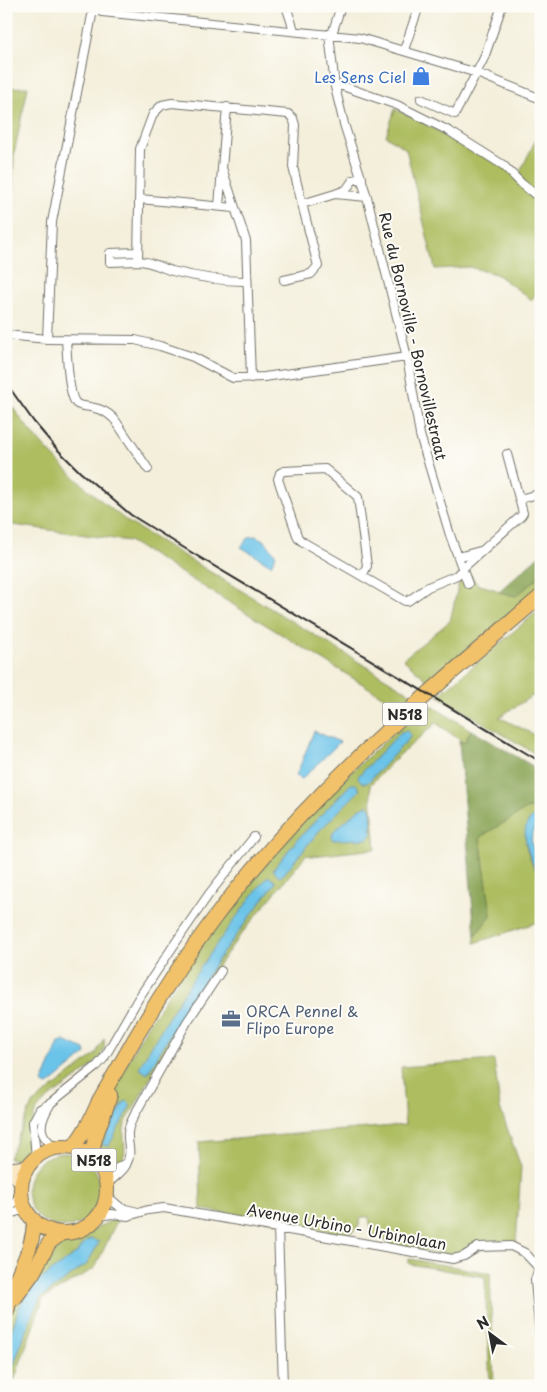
<svg xmlns="http://www.w3.org/2000/svg" width="547" height="1392" font-family="'Playpen Sans',sans-serif">
<style>
.green{fill:#adbd60;stroke:#6c7446;fill-rule:evenodd}
.forest{fill:#8aa456;stroke:#5a6840}
.water{fill:#6bc3e9;stroke:#4b778a}
.lines{fill:none;stroke-linecap:round;stroke-linejoin:round}
.street-casing{stroke:#717069;stroke-width:10}
.secondary-casing{stroke:#717069;stroke-width:12}
.highway-casing{stroke:#717069;stroke-width:16}
.street{stroke:#fff;stroke-width:8}
.secondary{stroke:#fae7c3;stroke-width:10}
.highway{stroke:#f2c26a;stroke-width:14}
.rail{stroke:#2b2b2b;stroke-width:2}
.labels{text-anchor:middle;dominant-baseline:central;stroke-width:4;stroke-linejoin:round;paint-order:stroke}
.shield{fill:#fdfcf7;stroke:#6a6a68;stroke-width:1}
.shield-label{font-size:14px;font-weight:bold;fill:#2b2b2b}
.shop-label{font-size:15px;fill:#366cbe;stroke:#fdfcf7;text-anchor:end}
.street-label{font-size:15px;fill:#2b2b2b;stroke:#fdfcf7}
.service-label{font-size:15px;fill:#4e5e75;stroke:#fdfcf7;text-anchor:start}
</style>
<rect width="100%" height="100%" fill="#fdfcf7"/>
<filter id="ink" filterUnits="userSpaceOnUse"><feTurbulence type="fractalNoise" baseFrequency=".02" numOctaves="2"/><feDisplacementMap in="SourceGraphic" scale="10" xChannelSelector="R" yChannelSelector="G"/><feConvolveMatrix kernelMatrix="1 2 1 2 8 2 1 2 1" color-interpolation-filters="sRGB"/></filter>
<filter id="wash" filterUnits="userSpaceOnUse"><feTurbulence type="fractalNoise" baseFrequency=".0096" numOctaves="4" result="noise"/><feDisplacementMap in="SourceGraphic" scale="20" xChannelSelector="R" yChannelSelector="G"/><feGaussianBlur stdDeviation="1.12" result="paint"/><feColorMatrix in="noise" values="0 0 0 0 0 0 0 0 0 0 0 0 0 0 0 0 0 1.4 0 .05"/><feComposite in="paint" operator="in"/></filter>
<g filter="url(#wash)">
<rect width="100%" height="100%" fill="#f4efdb"/>
<path class="green" d="M28 87 14 154 8 320H6V88Z
M395 109 502 162 519 174 541 129V283L532 300 496 274 469 267 435 269 406 149 386 136Z
M6 398C39 447 81 486 128 522L415 696 400 707 129 541 6 524Z
M470 574 477 584 516 596 541 575V587L430 683 403 659 450 621 459 582Z
M541 608V700L532 696 499 717 541 738V757L438 696Z
M427 703 471 730 464 743 436 723 393 761 370 785 376 849 312 856 306 855 238 938 217 967 173 1036 125 1124C120 1141 133 1156 114 1166L113 1163C103 1161 102 1156 101 1147L97 1146 106 1119 116 1084 148 1024 222 915 329 792ZM401 732 411 736 367 783 358 778 359 775ZM351 784 359 788V791L319 831 283 875 273 870 296 841ZM268 877 275 883 222 954 185 1009 174 1008 228 930Z
M528 808 541 810 528 822 526 832V846L529 855 533 866 541 878V921L475 943V936L491 915 480 837Z
M104 1039C111 1067 51 1089 37 1110 31 1117 33 1135 32 1144L30 1146 25 1157 17 1161 9 1158 32 1104 95 1055Z
M494 1060 500 1108 521 1167 516 1245 508 1243 455 1256 391 1246V1242L374 1236 371 1230 369 1217H361C360 1228 355 1233 344 1234L201 1209 199 1142 405 1125 401 1067Z
M27 1190a37 37 0 1 1 74 0a37 37 0 1 1-74 0Z
M113 1217 118 1218 116 1223 95 1268 43 1299 12 1386H8L24 1333 40 1297 87 1264 99 1242 90 1239 82 1245 77 1253 29 1288 19 1308 6 1348V1325L12 1309 50 1245C60 1242 72 1242 81 1238 92 1233 100 1224 112 1221Z
M409 1259 490 1273 494 1386H490L485 1277 409 1264Z"/>
<path class="forest" d="M541 554V575L516 596 498 592Z
M471 730 541 771V810L528 808 480 837 491 915 475 936 459 741 464 743Z"/>
<path class="water" d="M256 536 265 541 276 555 271 565 241 547 249 537Z
M314 731 340 742 302 779 296 776Z
M407 731 411 736 372 778 367 783H363L358 778 359 775 401 732Z
M351 784H356L359 788V791L319 831 283 875 280 877 273 870 296 841Z
M368 805 371 808 372 833 367 839 333 840 332 836 334 831 359 809Z
M541 811V822C524 833 534 852 540 866 542 869 541 874 541 878 533 867 518 834 529 821 532 817 537 814 541 811Z
M268 876 276 882 222 954 185 1009 149 1071 147 1074 139 1068C176 1001 220 936 268 876Z
M64 1041 85 1050 86 1054 50 1084 45 1086 42 1083 57 1048 59 1043Z
M127 1101 131 1105 108 1147 102 1144 124 1102Z
M90 1239 99 1242 87 1264 40 1298 32 1314 6 1386V1348L19 1308 29 1288 77 1253 82 1245Z"/>
</g>
<g filter="url(#ink)">
<g class="lines">
<g class="street-casing">
<path id="street" d="M87 6 102 12 360 38 477 73 541 99
M286 6 294 30
M329 34 335 87 344 124 367 197 407 357 420 435 450 535 468 584
M332 34 341 6
M404 50 419 6
M334 83 397 105 449 131 503 165 522 184 541 199
M421 99 455 114 484 58 502 6
M222 168 246 241 251 378
M362 178 353 180 346 190 335 194 367 197
M140 199 234 208
M219 206 227 107
M138 261 110 262V253L138 252
M284 280 311 274 318 266 302 204
M246 281C221 281 196 277 172 271 160 267 150 261 138 261L140 149 153 114 162 105 172 103 288 114 293 118 295 125 293 167 302 204 335 194
M6 335 47 339 135 340 160 346 193 357 233 378 264 377 407 357
M47 339 52 222 93 10
M66 340C67 351 68 398 77 404 78 405 83 406 84 406 97 408 106 410 115 420L148 469
M520 499 541 493
M458 557 480 551
M362 576 367 566 358 497 325 469 284 471 280 473 278 479 298 538 303 542 405 601H408L428 587 457 575 463 568 521 516 523 513 507 454
M51 1103C39 1123 36 1135 57 1148
M36 1158 33 1122 40 1109 51 1103 87 1074 97 1066 104 1058 138 999 176 942 209 894 254 837
M101 1169H116L124 1164
M107 1185C112 1178 122 1173 126 1165 133 1151 127 1146 128 1133 128 1126 132 1120 135 1114L187 1022 221 971
M107 1196 121 1208 138 1212
M6 1211 21 1195
M6 1215 19 1211H27
M98 1216 112 1214 128 1216 148 1210 164 1208 453 1259 464 1256 478 1247 511 1246 525 1253 541 1270
M278 1227 283 1386
M539 1268 535 1280 541 1349"/>
</g>
<g class="secondary-casing">
<path id="secondary" d="M6 1168 30 1165
M6 1168 22 1185"/>
</g>
<g class="highway-casing">
<path id="highway" d="M21 1190a43 43 0 1 1 86 0a43 43 0 1 1-86 0Z
M72 1148C85 1133 92 1117 100 1099 107 1087 114 1075 121 1063 149 1013 179 965 213 920 305 795 424 696 541 596
M92 1159C92 1136 105 1116 110 1095
M15 1298 33 1273 49 1243 62 1233
M6 1313C9 1307 9 1301 11 1294 18 1268 34 1250 34 1220"/>
</g>
<use href="#street" class="street"/>
<use href="#secondary" class="secondary"/>
<use href="#highway" class="highway"/>
<path class="rail" d="M6 383 34 422 56 448 80 472 131 515 194 554 541 762"/>
</g>
</g>
<defs>
<g id="shop-bare" transform="scale(1.5)"><path d="M-5-2.5h2.3a2.7 3.5 0 0 1 5.4 0H5L5.5 6h-11ZM-1.5-2.5h3a1.5 2.3 0 0 0-3 0Z" fill="#3f7fe0" stroke="#fdfcf7" stroke-width="2.5" paint-order="stroke"/></g>
<g id="office-bare" transform="scale(1.5)"><path d="M-6-3h4V-5.5h4V-3h4V5H-6ZM-1-4.5V-3h2v-1.5ZM-6 0V1H6V0Z" fill="#5c6f8a" stroke="#fdfcf7" stroke-width="2.5" paint-order="stroke"/></g>
</defs>
<g fill-rule="evenodd">
<use href="#shop-bare" x="421" y="76"/>
<use href="#office-bare" x="231" y="1019"/>
</g>
<g class="labels">
<g class="shield">
<rect x="382.5" y="702.5" width="45" height="23" rx="4"/>
<rect x="71.5" y="1148.5" width="45" height="23" rx="4"/>
</g>
<g class="shield-label">
<text x="405" y="714">N518</text>
<text x="94" y="1160">N518</text>
</g>
<g class="shop-label">
<text x="406" y="76">Les Sens Ciel</text>
</g>
<g class="street-label">
<text transform="translate(414 336) rotate(77)">Rue du Bornoville - Bornovillestraat</text>
<text transform="translate(347 1226) rotate(10)">Avenue Urbino - Urbinolaan</text>
</g>
<g class="service-label">
<text x="246" y="1010">ORCA Pennel &amp;<tspan x="246" dy="17">Flipo Europe</tspan></text>
</g>
</g>
<rect width="547" height="1392" fill="none" stroke="#fdfcf7" stroke-width="25"/>
<g transform="translate(490 1334) rotate(328)" stroke="#fdfcf7" stroke-width="4" paint-order="stroke">
<path d="M0-4L9 19L0 12L-9 19Z" fill="#2b2b2b"/>
<text y="-8" font-size="14" font-weight="bold" text-anchor="middle" fill="#2b2b2b">N</text>
</g>
</svg>
